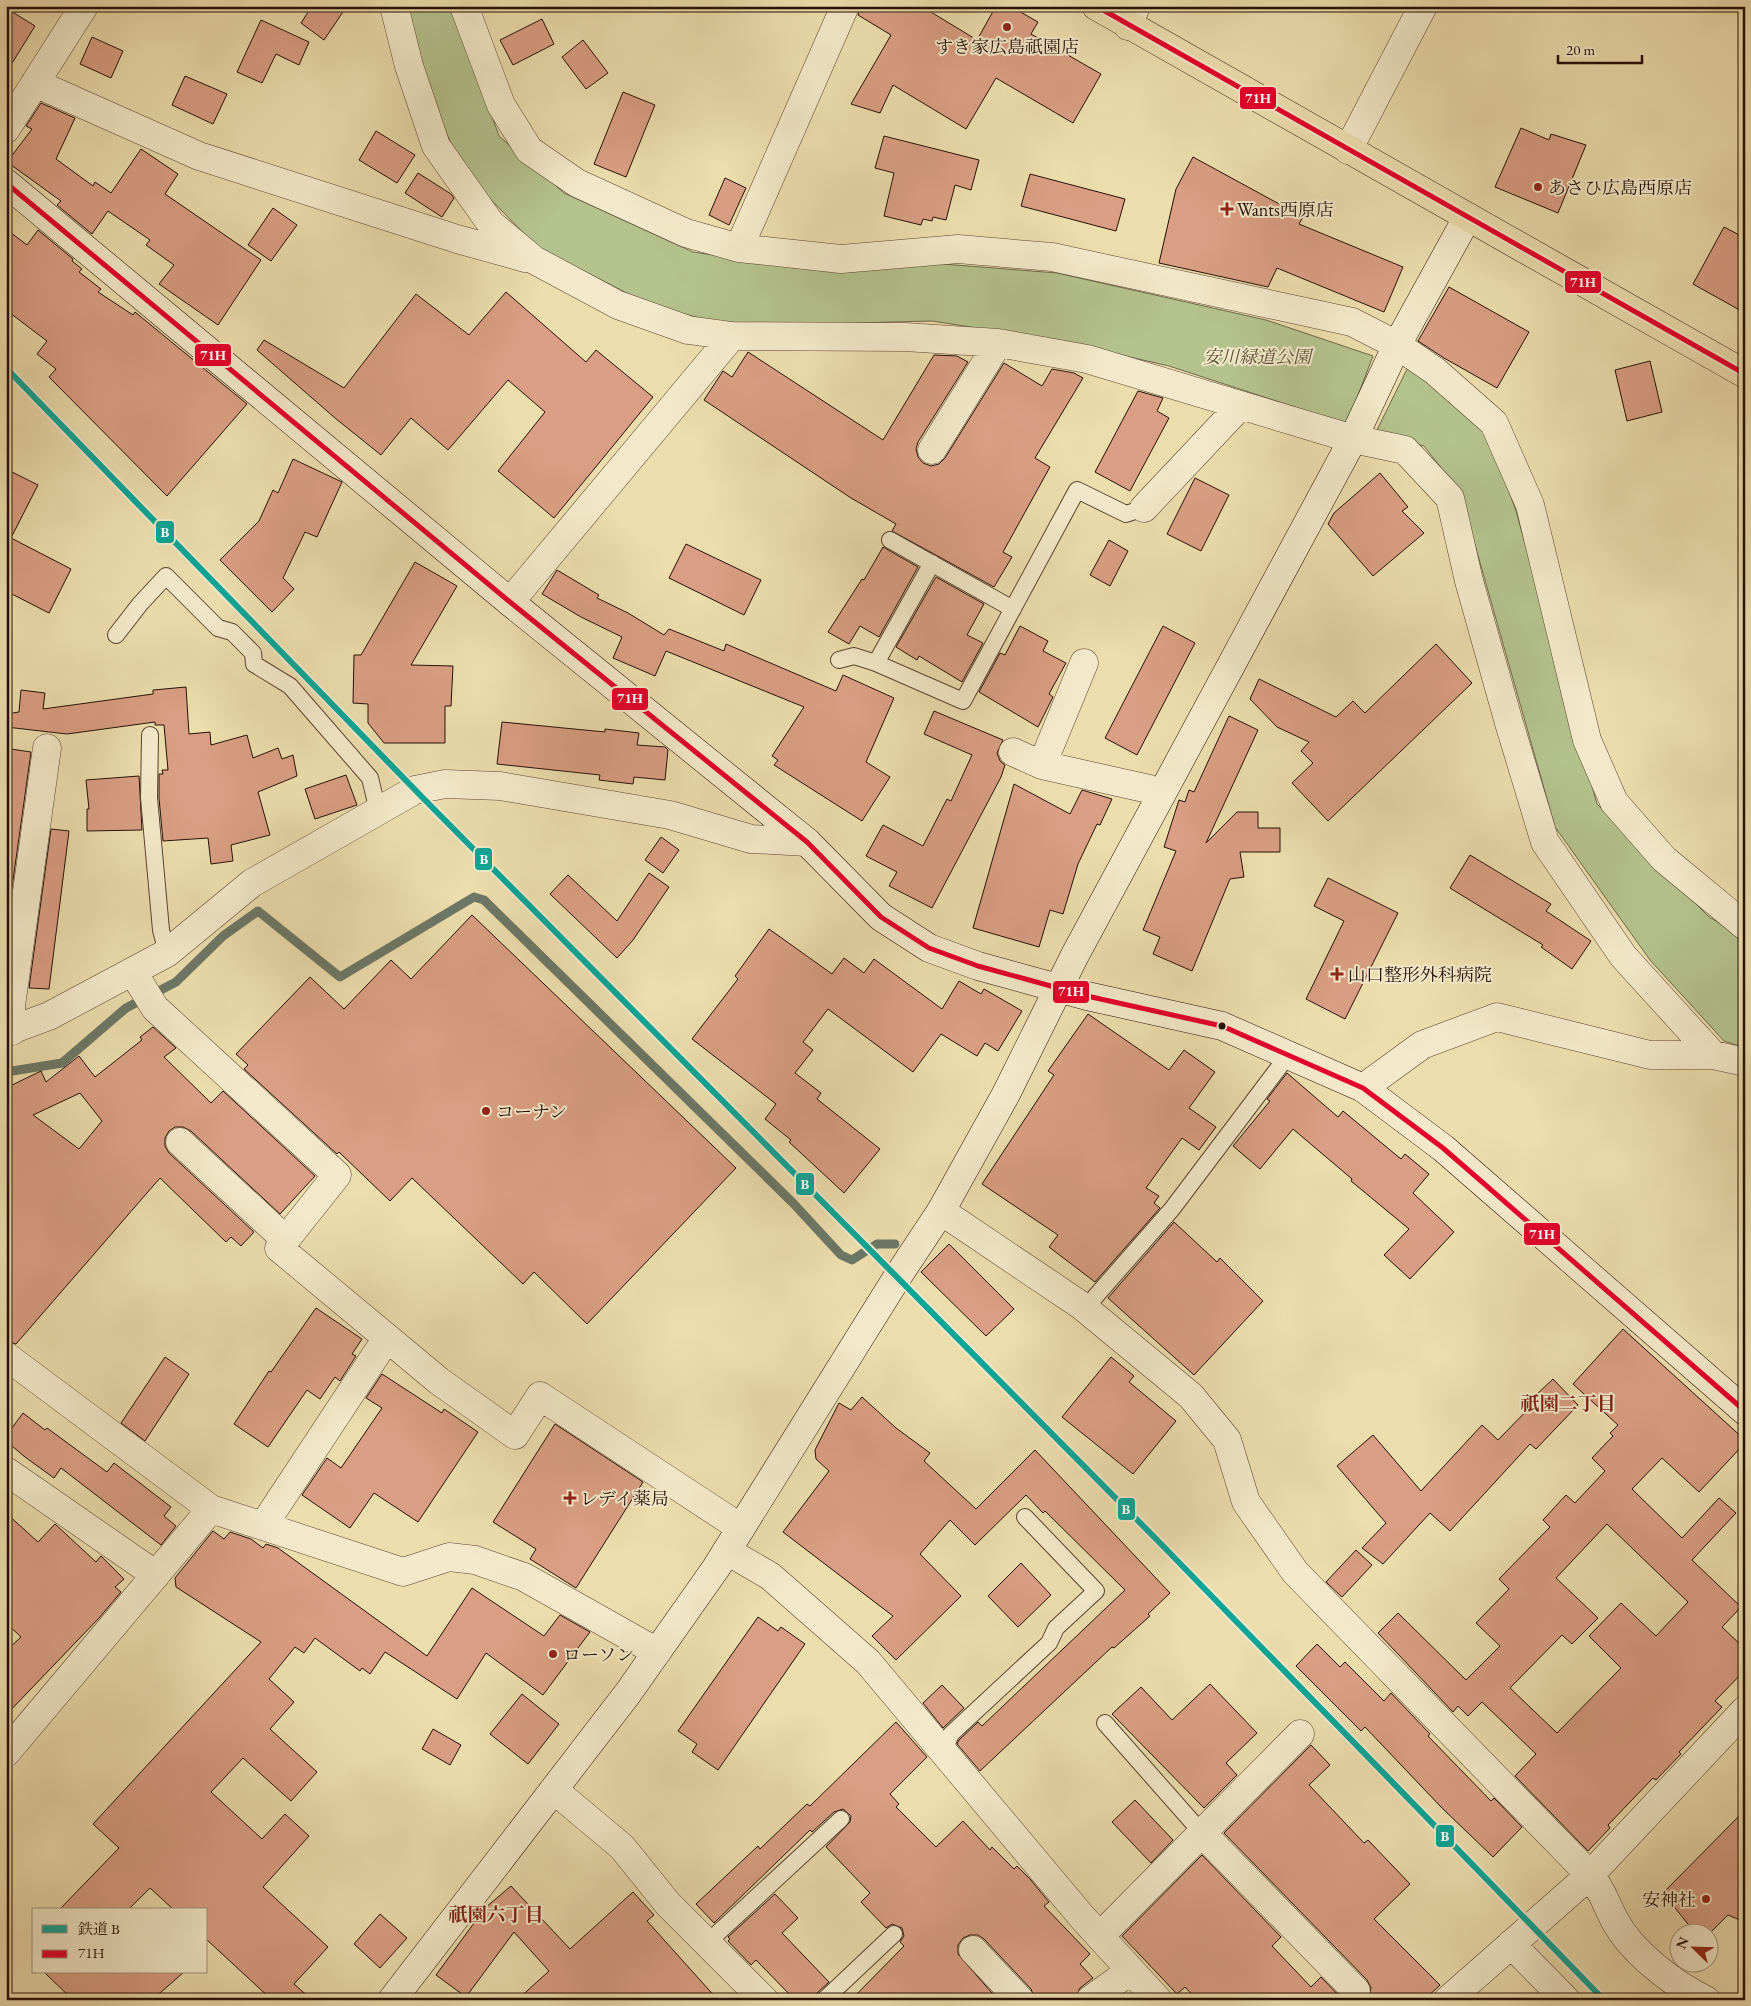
<svg xmlns="http://www.w3.org/2000/svg" width="1751" height="2006" font-family="'EB Garamond','Noto Serif JP',serif">
<style>
.green{fill:#b4c28d;stroke:#6d684a}
.lines{fill:none;stroke-linecap:round;stroke-linejoin:round}
.stream{stroke:#6c7766;stroke-width:9}
.building{fill:#d99e83;stroke:#260f07;fill-rule:evenodd}
.lane-casing{stroke:#584230;stroke-width:18}
.street-casing{stroke:#584230;stroke-width:29}
.secondary-casing{stroke:#260f07;stroke-width:29}
.highway-casing{stroke:#260f07;stroke-width:29}
.lane{stroke:#f3e9ca;stroke-width:16}
.street{stroke:#f3e9ca;stroke-width:28}
.secondary{stroke:#f3e9ca;stroke-width:28}
.highway{stroke:#ecddad;stroke-width:28}
.bus-1-casing{stroke:#f3e9ca;stroke-width:9}
.bus-1{stroke:#e4002b;stroke-width:5}
.rail-1-casing{stroke:#f3e9ca;stroke-width:10}
.rail-1{stroke:#0da597;stroke-width:6}
.poi-dot{fill:#8f2418;stroke:#f3e9ca;stroke-width:2}
.bus-dot{fill:#260f07;stroke:#f3e9ca;stroke-width:2}
.labels{text-anchor:middle;dominant-baseline:central;stroke-width:4;stroke-linejoin:round;paint-order:stroke}
.poi-label{font-size:18px;fill:#260f07;stroke:#f3e9ca;text-anchor:start}
.park-label{font-size:18px;font-style:italic;fill:#584e36;stroke:#f3e9ca}
.neighbourhood-label{font-size:19px;font-weight:bold;fill:#7a1f14;stroke:#f3e9ca}
.line-badge{stroke:#f3e9ca;stroke-width:2}
.badge-label{font-size:14px;text-anchor:middle;font-weight:bold;fill:#fff}
</style>
<rect width="100%" height="100%" fill="#ecddad"/>
<filter id="stains"><feTurbulence type="fractalNoise" baseFrequency=".004" numOctaves="4"/><feColorMatrix values="0 0 0 0 .2 0 0 0 0 .09 0 0 0 0 .02 0 0 0 .5 -.17"/></filter>
<radialGradient id="worn" r=".72"><stop offset=".6" stop-color="#630" stop-opacity="0"/><stop offset="1" stop-color="#630" stop-opacity=".3"/></radialGradient>
<path class="green" d="M406 6H452L499 136 564 193 693 252 803 268 930 263 1057 273 1266 320 1373 356 1347 424 1169 366 1060 341 932 321 734 326 654 307 537 247 466 174 433 106Z
M1410 363 1488 433 1516 511 1597 804 1709 917 1745 938V1048L1724 1041 1650 960 1555 827 1460 492 1424 446 1376 432Z"/>
<g class="lines">
<path class="stream" d="M6 1072 62 1063 126 1008 176 982 223 936 258 911 340 977 474 897 484 900 793 1203 841 1255 852 1260 877 1244H895"/>
</g>
<path class="building" d="M312 6H347L324 40 301 23Z
M860 6H921L977 40 996 6H1010L1038 22 1031 34 1101 74 1073 123 996 78 966 129 893 85 880 113 851 104 891 35 858 15Z
M6 8 35 26 6 73Z
M542 19 554 44 513 65 500 40Z
M261 20 309 42 299 65 276 54 262 83 237 72Z
M92 37 123 51 111 78 80 64Z
M583 40 608 73 586 89 562 57Z
M185 76 227 94 213 124 172 105Z
M623 92 655 105 626 177 594 164Z
M41 103 75 118 56 159 93 186 95 182 111 193 141 149 178 174 165 194 261 260 218 325 159 284 174 265 146 245 150 240 108 211 92 234 57 205 61 201 7 162 32 129 26 126Z
M1521 128 1549 140 1551 134 1586 145 1558 213 1495 187Z
M376 131 415 155 397 183 359 160Z
M884 136 979 160 971 190 955 185 946 220 933 217 932 221 923 219 921 225 884 216 894 173 875 168Z
M1193 157 1303 217 1299 224 1403 267 1384 312 1277 268 1268 287 1159 263 1176 189Z
M418 173 451 194 454 198 442 217 405 193Z
M1030 174 1125 199 1116 231 1021 206Z
M725 178 746 188 729 225 709 215Z
M273 208 297 225 271 261 248 245Z
M1724 227 1745 238V313L1693 284Z
M6 229 27 245 38 230 73 259 72 261 82 269 79 272 101 289 98 292 133 315 135 312 247 404 167 496 49 377 56 369 37 354 47 341 6 310Z
M1449 287 1529 332 1497 388 1444 358 1418 341Z
M506 292 586 362 596 350 653 397 554 518 498 471 545 412 508 380 448 450 411 418 381 455 335 418 257 350 264 340 344 388 416 294 469 335Z
M748 352 883 440 934 355 957 356 968 362 918 442 916 449 918 457 923 463 931 466 939 464 945 458 1004 363 1042 386 1052 369 1074 373 1083 378 1035 458 1050 467 1003 552 1012 557 994 587 892 531 896 524 851 498 704 400 723 371 732 377Z
M1650 361 1662 412 1627 421 1615 370Z
M1138 391 1163 398 1157 411 1169 418 1130 491 1095 472Z
M293 459 342 482 317 537 305 532 283 578 294 589 272 612 220 560 259 521 273 490 278 493Z
M6 469 38 485 11 538 71 569 49 613 6 591Z
M1380 473 1408 507 1402 511 1424 533 1373 576 1328 524 1334 513Z
M1195 478 1229 495 1201 551 1167 534Z
M1109 540 1128 551 1110 586 1090 575Z
M686 544 761 580 744 615 669 578Z
M883 547 918 567 879 637 860 626 849 644 828 632 862 579 864 580Z
M415 562 457 586 411 665 453 666 451 706H445V743H384L368 723V704L353 703 354 655H361Z
M557 570 599 595 597 598 628 613 664 635 669 629 724 651 726 644 836 691 843 675 894 698 866 762 890 777 862 821 774 765 778 760 772 756 804 707 666 651 655 676 613 658 622 637 581 617 542 594Z
M936 577 984 604 967 635 983 643 962 682 919 656 917 660 896 647Z
M1020 626 1048 641 1043 651 1066 663 1049 694 1053 697 1038 727 979 692 1000 653 1005 655Z
M1163 626 1195 643 1137 755 1105 738Z
M1436 644 1472 683 1328 821 1292 783 1313 763 1301 751 1309 742 1277 727 1250 699 1259 679 1336 717 1353 701 1365 713Z
M186 687 189 734 210 732 211 745 247 735 253 758 278 748 282 759 293 755 297 776 258 792 270 835 231 845 233 861 211 864 208 838 163 841 159 798V774H163L162 770H168L164 725H155V722L67 734 6 727V714L19 712 21 690 45 693 43 709 153 694V690Z
M934 711 1003 740 997 753 1000 761 1005 765 1001 777 932 908 889 886 897 872 866 856 883 825 923 846 947 799 951 801 972 755 924 734Z
M1229 716 1258 730 1206 843 1237 812H1258V828H1280V852H1240L1244 877 1230 879 1192 971 1153 954 1160 937 1143 930 1176 851 1164 847 1179 800 1185 802 1189 790 1194 792Z
M502 722 605 732V729L639 733 637 745 665 747 668 750 665 780 634 777 633 784 599 780 600 775 497 764Z
M11 749 31 752 7 923 6 778Z
M346 775 357 805 315 819 305 789Z
M139 776 142 830 87 831V809H89L86 780Z
M1014 784 1070 814 1082 790 1112 799 1100 825 1097 824 1078 864 1063 914 1050 910 1039 947 973 928Z
M51 829 69 831 49 989 29 988Z
M661 837 679 850 663 873 645 860Z
M1470 855 1551 904 1546 911 1591 941 1572 969 1541 947 1543 945 1450 888Z
M649 873 669 887 633 940 617 958 550 894 568 875 617 921Z
M1328 878 1398 913 1345 1019 1306 999 1344 921 1314 906Z
M472 915 736 1168 587 1324 534 1272 523 1284 412 1178 390 1201 339 1152 337 1154 244 1069 248 1065 236 1054 310 977 344 1009 391 960 411 979Z
M769 929 832 974 844 958 864 973 874 959 942 1009 959 981 981 994 984 989 1022 1011 998 1051 985 1043 977 1056 941 1034 913 1072 828 1009 803 1042 813 1050 795 1073 821 1093 817 1099 880 1149 844 1193 789 1142 791 1140 765 1119 776 1104 692 1039 738 979 735 976Z
M1088 1014 1169 1070 1184 1050 1215 1072 1189 1108 1216 1127 1199 1150 1182 1138 1146 1188 1159 1196 1154 1203 1160 1208 1095 1282 1049 1247 1058 1235 982 1184 1054 1075 1048 1071Z
M153 1027 176 1048 164 1057 211 1103 223 1091 315 1176 280 1214 191 1131 183 1127H175L169 1131 165 1138V1146L169 1153 254 1232 241 1246 231 1237 226 1242 160 1178 16 1344 6 1341V1088L41 1071 46 1082 79 1056 95 1077 142 1040 140 1037ZM80 1093 102 1121 79 1149 33 1115Z
M1287 1073 1338 1117 1343 1111 1401 1159 1405 1154 1429 1174 1413 1193 1454 1232 1410 1279 1384 1255 1409 1229 1351 1181 1352 1179 1293 1129 1260 1169 1233 1146 1270 1101 1267 1099Z
M1174 1222 1217 1262 1220 1258 1263 1301 1194 1375 1108 1298Z
M949 1244 1014 1309 986 1336 921 1272Z
M316 1308 362 1339 352 1354 356 1356 340 1381 335 1377 320 1399 307 1390 268 1447 234 1424 269 1371 271 1372Z
M1623 1329 1745 1440V1443L1699 1492 1662 1458 1632 1489 1682 1538 1719 1498 1736 1513 1692 1560 1741 1607 1722 1627 1745 1649V1670L1715 1701 1722 1707 1679 1752 1681 1754 1656 1780 1653 1778 1608 1825 1610 1828 1588 1851 1515 1776 1536 1754 1482 1702 1468 1716 1458 1706 1453 1712 1378 1633 1398 1613 1466 1680 1500 1646 1476 1623 1509 1589 1499 1579 1550 1527 1543 1520 1566 1495 1575 1503 1605 1471 1592 1458 1613 1436 1610 1433 1618 1425 1573 1384ZM1607 1524 1688 1602 1656 1636 1621 1603 1589 1636 1621 1668 1557 1733 1510 1688 1562 1635 1572 1644 1598 1618 1556 1578Z
M165 1357 189 1374 145 1441 121 1423Z
M1111 1357 1134 1376 1129 1382 1176 1421 1133 1474 1062 1417Z
M382 1374 442 1413 444 1409 478 1432 418 1522 374 1493 350 1528 302 1495 327 1458 341 1468 382 1408 366 1398Z
M1553 1379 1578 1405 1536 1449 1530 1444 1450 1531 1430 1513 1383 1564 1362 1548 1386 1523 1337 1466 1373 1435 1421 1491 1482 1425 1498 1440 1539 1398 1536 1395Z
M862 1397 896 1428 930 1453 924 1461 976 1509 1035 1450 1170 1593 1148 1614 1150 1616 1114 1648 1112 1647 980 1771 957 1744 959 1740 978 1722 982 1726 1125 1590 1045 1511 1043 1513 1026 1495 975 1545 950 1520 920 1554 961 1596 896 1660 872 1636 893 1616 783 1532 829 1471 816 1459 815 1450 839 1403 851 1410Z
M23 1413 45 1430 47 1428 107 1472 114 1463 171 1507 164 1516 176 1526 161 1545 61 1468 54 1478 25 1457 6 1441V1436Z
M555 1424 643 1482 576 1588 530 1559 536 1549 493 1522Z
M6 1513 38 1542 55 1524 96 1562 101 1556 124 1579 115 1587 121 1592 99 1618 6 1715V1651L21 1637 6 1623Z
M213 1531 224 1539 230 1532 251 1539 263 1548 266 1544 278 1548 427 1656 472 1588 544 1636 560 1615 590 1632 543 1695 486 1653 457 1699 385 1652 370 1674 362 1668 360 1671 315 1638 304 1653 295 1647 269 1679 294 1702 270 1729 317 1772 291 1801 243 1758 211 1792 262 1839 285 1814 309 1836 263 1887 328 1947 294 1984 312 2000H272L206 1939V1910H174L150 1888 128 1910H59L119 1848 93 1824 261 1642 176 1587 175 1578Z
M1356 1550 1372 1565 1342 1597 1326 1582Z
M1021 1563 1051 1595 1018 1627 988 1596Z
M758 1617 778 1631 781 1627 805 1644 718 1770 692 1752 697 1744 678 1731Z
M1317 1644 1340 1667 1345 1662 1384 1701 1391 1693 1430 1734 1428 1736 1491 1801 1494 1798 1522 1827 1493 1857 1441 1807 1365 1727 1361 1731 1296 1666Z
M1210 1684 1257 1733 1226 1763 1237 1775 1204 1808 1112 1714 1141 1687 1172 1720Z
M942 1685 964 1708 943 1728 923 1703Z
M522 1694 559 1724 528 1764 490 1734Z
M896 1722 927 1757 890 1794 899 1804 896 1807 936 1847 963 1821 990 1850 992 1847 1014 1869 1017 1866 1030 1879 1049 1902 1044 1906 1090 1954 1080 1964 1093 1978 1080 1988 1075 2000H1035L1031 1989 984 1939 978 1935H970L963 1938 958 1945V1954L998 2000H851L904 1946 900 1942 904 1936 902 1928 892 1924 886 1928 861 1902 870 1893 826 1847 850 1822 851 1816 843 1809 834 1812 812 1832 810 1830 714 1923 696 1904 758 1846 760 1849 807 1804 810 1806Z
M433 1729 461 1745 450 1765 422 1749Z
M1311 1745 1330 1765 1309 1785 1364 1843 1368 1840 1410 1884 1374 1919 1440 1985 1424 2000H1368L1371 1988 1367 1980 1224 1833Z
M1135 1800 1173 1840 1151 1863 1112 1822Z
M1745 1810V1922L1728 1915 1709 1934H1696L1663 1893Z
M1202 1855 1281 1937 1272 1946 1311 1987 1321 1977 1343 2000H1197L1185 1987 1177 1994 1122 1936Z
M511 1886 570 1949 633 1892 654 1915 647 1921 718 2000H517L549 1971 514 1932 466 1997 436 1975 485 1908Z
M775 1894 798 1918 782 1933 829 1982 817 1993 814 2000H795L756 1960 751 1965 728 1941 730 1939 728 1937Z
M380 1914 407 1938 380 1968 354 1944Z
M44 1972H184L152 2000H73Z"/>
<g class="lines">
<g class="lane-casing">
<path id="lane" d="M890 540 1013 609
M116 635 140 604 166 576 218 628 232 632 253 653 254 664 290 686 370 778 378 811
M839 660 854 656 876 663 963 701 1077 490 1126 514 1144 508
M876 663 932 563
M150 735 149 798 161 930 167 953
M1095 1297 1172 1209 1289 1054
M1105 1723 1202 1833
M943 1752 951 1734 1049 1643 1056 1628 1096 1591 1025 1517
M707 1943 841 1819
M824 2000 894 1934"/>
</g>
<g class="street-casing">
<path id="street" d="M394 6 409 66 436 146 491 224 534 260 618 305 688 330 732 336 905 337 998 343 1087 359 1353 439 1405 450 1450 498 1469 581 1509 723 1545 842 1623 956 1713 1055 1745 1062
M464 6 501 105 529 150 577 183 686 233 739 248 841 259 958 249 1052 257 1352 322 1397 345 1435 371 1494 423 1530 505 1587 740 1614 802 1664 859 1745 926
M1128 26 1136 6
M35 83 199 156 457 239 525 258
M6 129 84 6
M1348 150 1423 6
M739 248 845 6
M932 450 998 343
M1144 508 1241 405
M510 602 732 336
M1013 752 1042 765 1149 789 1161 795
M1042 765 1084 663
M133 972 155 1008 337 1175 279 1248 439 1381 515 1435 540 1396 741 1528
M12 1031 11 1006 47 748
M6 1032 49 1016 167 953 252 883 415 790 445 784 500 786 670 815 751 839 807 842
M1363 1088 1422 1045 1497 1017 1650 1055H1713
M180 1142 286 1240
M941 1211 1082 1306 1191 1396 1227 1440 1246 1502 1295 1572 1590 1875C1604 1893 1604 1900 1614 1919 1631 1952 1673 1984 1706 2000
M6 1356 211 1509 403 1572 449 1557 475 1560 524 1577 657 1652
M6 1471 156 1575
M263 1526 387 1338
M727 1551 770 1576 868 1662 1082 1917 1158 2000
M6 1753 211 1509
M554 1790 622 1847 668 1904 764 2000
M1202 1833 1356 1991
M1100 1936 1300 1734
M1511 1944 1566 2000
M973 1950 1020 2000
M1090 2000 1130 1971
M1448 2000 1590 1875 1745 1710"/>
</g>
<g class="secondary-casing">
<path id="secondary" d="M6 183 510 602 807 842 881 917 929 948 978 966 1087 996 1222 1026 1363 1088 1443 1148 1745 1411
M392 2000 628 1693 716 1568 898 1276 941 1211 1006 1094 1075 955 1353 439 1397 345 1467 218"/>
</g>
<g class="highway-casing">
<path id="highway" d="M1096 6 1745 374"/>
</g>
<use href="#lane" class="lane"/>
<use href="#street" class="street"/>
<use href="#secondary" class="secondary"/>
<use href="#highway" class="highway"/>
<g class="bus-1-casing">
<path id="bus-1" d="M1096 6 1745 374
M6 183 510 602 807 842 881 917 929 948 978 966 1087 996 1222 1026 1363 1088 1443 1148 1745 1411"/>
</g>
<use href="#bus-1" class="bus-1"/>
<g class="rail-1-casing">
<path id="rail-1" d="M6 368 422 797 1163 1546 1604 2000"/>
</g>
<use href="#rail-1" class="rail-1"/>
</g>
<g class="poi-dot">
<circle cx="1007" cy="27" r="5"/>
<circle cx="1538" cy="187" r="5"/>
<path d="M1224.5 201.5h5v5h5v5h-5v5h-5v-5h-5v-5h5z"/>
<path d="M1334.5 966.5h5v5h5v5h-5v5h-5v-5h-5v-5h5z"/>
<circle cx="486" cy="1111" r="5"/>
<path d="M567.5 1490.5h5v5h5v5h-5v5h-5v-5h-5v-5h5z"/>
<circle cx="553" cy="1654" r="5"/>
<circle cx="1706" cy="1899" r="5"/>
</g>
<circle class="bus-dot" cx="1222" cy="1026" r="4.5"/>
<g class="labels">
<g class="poi-label">
<text x="1007" y="46" text-anchor="middle">すき家広島祇園店</text>
<text x="1548" y="187">あさひ広島西原店</text>
<text x="1237" y="209">Wants西原店</text>
<text x="1348" y="974">山口整形外科病院</text>
<text x="496" y="1111">コーナン</text>
<text x="580" y="1498">レデイ薬局</text>
<text x="563" y="1654">ローソン</text>
<text x="1696" y="1899" text-anchor="end">安神社</text>
</g>
<g class="park-label">
<text x="1257" y="356">安川緑道公園</text>
</g>
<g class="neighbourhood-label">
<text x="1568" y="1403">祇園二丁目</text>
<text x="496" y="1914">祇園六丁目</text>
</g>
</g>
<g class="line-badge">
<rect x="1239" y="86" width="38" height="24" rx="5" fill="#e4002b"/>
<rect x="1564" y="270" width="38" height="24" rx="5" fill="#e4002b"/>
<rect x="194" y="343" width="38" height="24" rx="5" fill="#e4002b"/>
<rect x="155" y="520" width="20" height="24" rx="5" fill="#0da597"/>
<rect x="611" y="687" width="38" height="24" rx="5" fill="#e4002b"/>
<rect x="474" y="847" width="19" height="24" rx="5" fill="#0da597"/>
<rect x="1052" y="980" width="38" height="24" rx="5" fill="#e4002b"/>
<rect x="795" y="1172" width="20" height="24" rx="5" fill="#0da597"/>
<rect x="1523" y="1222" width="38" height="24" rx="5" fill="#e4002b"/>
<rect x="1117" y="1497" width="19" height="24" rx="5" fill="#0da597"/>
<rect x="1435" y="1824" width="20" height="24" rx="5" fill="#0da597"/>
</g>
<g class="badge-label">
<text x="1258" y="103">71H</text>
<text x="1583" y="287">71H</text>
<text x="213" y="360">71H</text>
<text x="165" y="537">B</text>
<text x="630" y="703">71H</text>
<text x="484" y="864">B</text>
<text x="1071" y="996">71H</text>
<text x="805" y="1189">B</text>
<text x="1542" y="1239">71H</text>
<text x="1126" y="1514">B</text>
<text x="1445" y="1841">B</text>
</g>
<rect width="1751" height="2006" fill="none" stroke="#ecddad" stroke-width="25"/>
<rect x="8" y="8" width="1736" height="1991" fill="none" stroke="#260f07" stroke-width="2.5"/>
<rect x="12" y="12" width="1726" height="1981" fill="none" stroke="#260f07"/>
<rect x="32" y="1908" width="175" height="65" fill="#f3e9ca" stroke="#a1927c"/>
<rect x="42" y="1925" width="25" height="8" fill="#0da597" stroke="#a1927c"/>
<text x="78" y="1934" font-size="15" fill="#260f07">鉄道 B</text>
<rect x="42" y="1950" width="25" height="8" fill="#e4002b" stroke="#a1927c"/>
<text x="78" y="1958" font-size="15" fill="#260f07">71H</text>
<g transform="translate(1694 1948) rotate(293)"><circle r="24" fill="#f3e9ca" stroke="#a1927c"/>
<path d="M0-4L9 19L0 12L-9 19Z" fill="#8f2418"/>
<text y="-8" font-size="14" font-weight="bold" text-anchor="middle" fill="#260f07">N</text>
</g>
<path d="M1558 55v8h84v-8" fill="none" stroke="#260f07" stroke-width="2.5"/>
<text x="1566" y="55" font-size="15" fill="#260f07" stroke="#f3e9ca" stroke-width="4" paint-order="stroke">20 m</text>
<rect width="100%" height="100%" filter="url(#stains)"/>
<rect width="100%" height="100%" fill="url(#worn)"/>
</svg>
